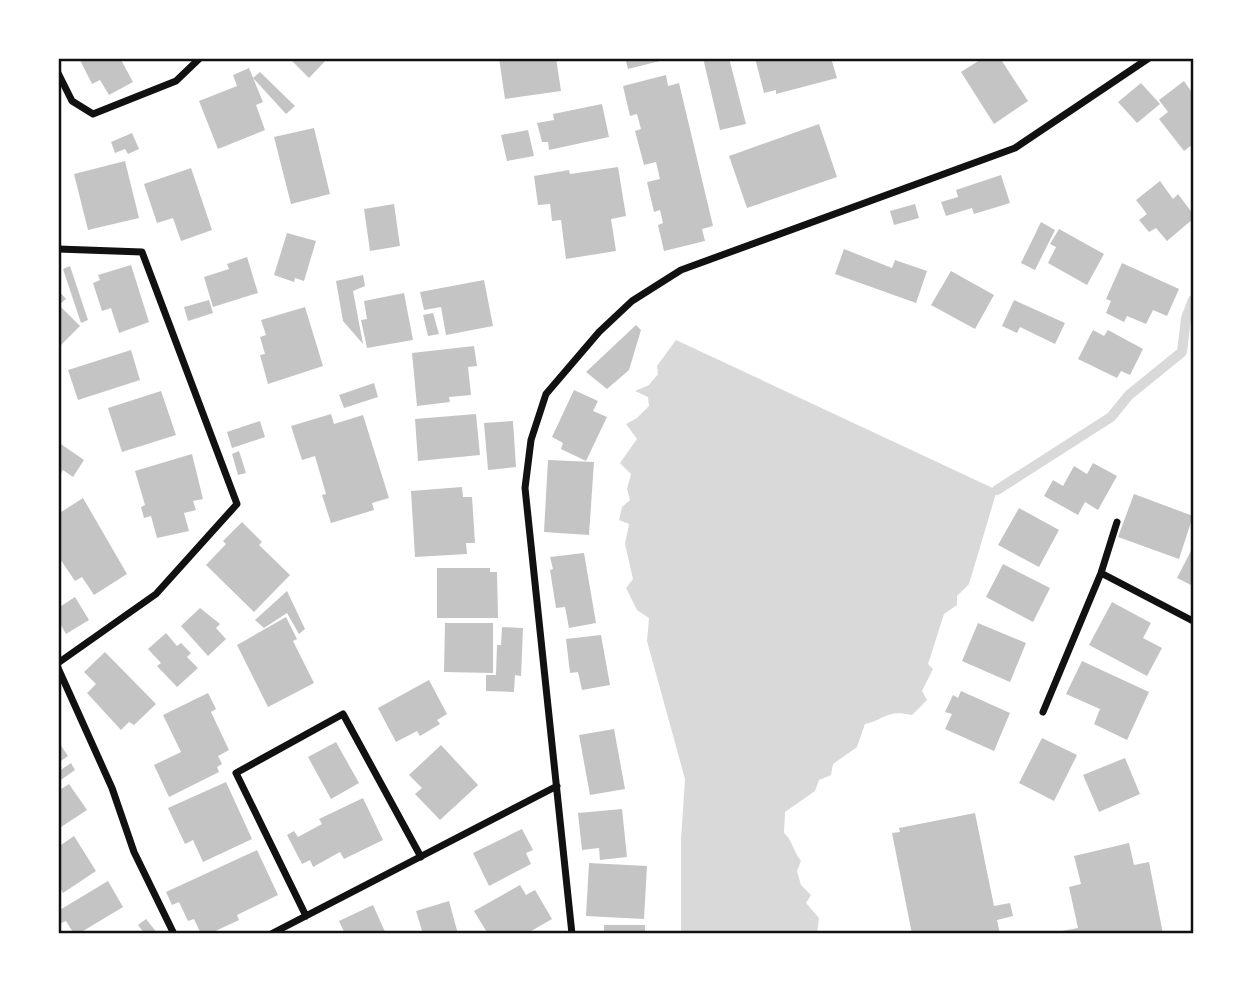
<svg xmlns="http://www.w3.org/2000/svg" width="1251" height="992" font-family="'Golos Text',sans-serif">
<style>
.water{fill:#d9d9d9}
.lines{fill:none;stroke-linecap:round;stroke-linejoin:round}
.stream{stroke:#d9d9d9;stroke-width:10}
.building{fill:#c4c4c4}
.minor{stroke:#111;stroke-width:7}
.neatline{fill:none;stroke:#111;stroke-width:2.5}
</style>
<rect width="100%" height="100%" fill="#fff"/>
<path class="water" d="M676 340 997 490 969 584 957 596V605L944 614 928 664 933 669 922 691 927 700 912 715C886 709 886 719 865 724L857 747 833 764 831 775 819 780 815 791 785 812 784 833C793 841 793 851 801 861L797 871 801 885 811 895 806 903 819 918 817 934H681V839L685 779 647 641 649 618 637 610 626 588 633 579 625 544 629 524 619 520 622 507 630 500 627 489 631 474 620 463 637 439 626 424 637 418 649 406 648 397 635 391 649 385 658 374 657 366Z"/>
<g class="lines">
<path class="stream" d="M997 490 1111 417 1129 395 1182 352 1186 318 1193 300"/>
</g>
<path class="building" d="M79 58H120L133 82 109 95 100 80 92 84Z
M289 58H328L309 78Z
M499 58H556L561 91 505 99Z
M625 58H668V59L628 69Z
M703 58H729L746 124 720 130Z
M755 58H831L837 78 776 94V90L764 93Z
M983 58H1000L1028 101 994 124 961 72Z
M249 68 263 102 256 105 265 130 218 149 199 101 237 86 233 75Z
M260 72 295 106 286 114 253 78Z
M666 75 668 86 679 83 713 226 702 229 705 241 664 251 658 225 663 223 660 210 654 212 647 182 660 179 656 162 644 165 635 131 641 129 637 114 630 116 623 86Z
M1184 81 1193 94V144L1184 151 1159 119 1168 112 1159 100Z
M1141 83 1160 104 1137 123 1118 102Z
M602 104 609 137 549 150 548 142H542L537 123 554 120 553 114Z
M819 124 837 177 747 208 729 156Z
M314 128 330 194 291 204 274 137Z
M528 130 534 156 507 161 501 135Z
M132 133 139 149 128 154 125 149 115 153 111 142Z
M125 161 139 218 88 230 74 174Z
M618 167 626 216 611 219 616 251 566 259 561 220 552 221 550 204 538 205 534 176 569 170 570 174Z
M191 168 212 230 181 241 173 218 157 223 144 184Z
M1001 175 1010 203 974 214 972 208 946 216 941 202 958 197 956 190Z
M1160 181 1173 199 1178 194 1193 214V219L1167 241 1156 228 1149 232 1139 220 1147 214 1136 200Z
M394 204 400 246 370 251 364 209Z
M915 204 919 218 894 225 890 211Z
M1041 222 1055 230 1035 270 1021 263Z
M1059 229 1104 254 1087 285 1048 263 1056 247 1050 244Z
M287 233 316 241 304 281 295 278 294 282 274 275Z
M844 249 892 268 895 260 927 271 916 303 835 274Z
M247 257 258 293 213 307 204 277 229 269 227 264Z
M1122 263 1179 289 1167 316 1153 310 1146 324 1127 316 1124 322 1106 313 1111 301 1106 299Z
M131 265 149 322 119 333 111 308 102 311 93 283 100 280 98 275Z
M70 266 88 320 81 323 63 269Z
M951 271 994 295 975 329 931 305Z
M363 275 365 286 353 291 363 344 343 321 336 281Z
M484 280 493 326 446 335 441 307 424 310 420 292Z
M58 290 66 299 59 305 80 326 58 348Z
M404 293 413 340 367 348 361 320 367 319 364 301Z
M209 300 213 313 188 321 184 307Z
M1014 300 1065 323 1055 344 1020 327 1017 333 1002 326Z
M305 307 323 366 268 384 260 355 265 354 260 337 266 335 261 320Z
M433 313 439 334 428 336 423 315Z
M636 325 641 330 629 370 607 389 586 372Z
M1093 330 1104 336 1108 330 1143 349 1130 375 1121 371 1117 378 1078 359Z
M474 346 477 366 468 367 471 395 449 397 450 402 417 406 412 353Z
M131 350 140 380 78 400 68 370Z
M374 383 378 397 344 408 339 395Z
M574 390 598 401 593 411 607 417 586 461 561 449 563 443 552 437Z
M161 391 176 435 122 452 108 408Z
M331 414 334 424 363 415 389 498 372 503 374 510 331 523 322 495 326 494 315 456 302 460 291 426Z
M476 414 480 455 418 461 415 419Z
M260 421 265 437 232 448 227 432Z
M513 421 516 467 488 470 484 423Z
M58 442 84 460 73 477 63 470 58 478Z
M239 451 246 473 238 475 232 454Z
M192 454 203 499 193 501 196 510 184 513 189 531 157 538 151 516 144 518 141 507 145 505 135 471Z
M548 460 594 462 589 535 544 532Z
M1093 463 1117 476 1098 510 1085 502 1078 515 1044 496 1053 480 1063 486 1074 466 1087 474Z
M462 487 463 497H472L475 543H466L467 554 415 557 411 491Z
M1134 494 1193 516 1179 559 1118 537Z
M83 498 127 574 94 595 82 577 75 581 58 556V514Z
M1019 508 1059 530 1039 567 998 545Z
M242 522 262 542 259 545 290 575 254 612 206 565 226 544 223 541Z
M1193 547V586L1177 578Z
M584 553 596 623 569 628 565 607 556 608 550 570 553 569 550 557Z
M1003 564 1050 588 1033 622 986 597Z
M437 568H490V572H497L498 618H437Z
M287 591 305 629 299 634 287 613 264 628 255 620Z
M75 597 89 620 66 634 58 620V608Z
M1112 602 1151 623 1143 638 1162 648 1147 676 1089 645Z
M200 608 220 624 216 628 226 639 208 656 181 626Z
M286 617 297 639 293 641 314 683 268 707 237 645Z
M445 623H493V673L444 672Z
M978 623 1026 643 1010 682 962 661Z
M502 627 523 628 521 676 515 675 514 692 486 691V675H496L497 645H501Z
M166 633 177 646 181 643 191 653 187 657 198 668 177 687 157 666 161 663 148 649Z
M601 635 610 685 582 690 578 672 570 673 566 639Z
M105 652 156 704 134 725 129 722 121 730 87 693 96 684 84 672Z
M1082 661 1149 692 1127 740 1094 724 1100 709 1066 694Z
M429 680 447 714 437 720 440 724 420 736 417 731 396 742 378 708Z
M961 691 1010 713 994 751 945 729 952 714 945 712 953 695 958 698Z
M208 693 216 709 211 712 229 750 218 756 222 764 217 767 219 772 169 797 154 765 181 752 163 715Z
M614 729 625 789 590 795 579 735Z
M1042 738 1077 755 1054 801 1019 783Z
M58 741 68 756 58 763 62 768 58 770Z
M336 742 359 783 331 799 308 757Z
M441 745 478 785 440 820 415 794 422 788 409 775Z
M1125 758 1140 794 1099 812 1083 775Z
M71 763 75 770 58 782V772Z
M226 782 252 839 203 862 193 840 185 844 168 808Z
M69 784 87 810 58 829V791Z
M363 798 383 840 344 859 340 852 313 867 310 860 302 864 287 835 294 831 298 837 322 824 319 819Z
M622 809 627 857 600 860 599 848 582 850 578 813Z
M975 813 994 906 1010 903 1013 916 997 920 1000 934H912L892 833 900 832 899 828Z
M522 829 533 850 526 853 531 864 489 886 473 853Z
M74 836 96 871 63 893 59 886 58 888V847Z
M1129 843 1134 865 1149 862 1163 934H1063L1062 931 1078 928 1069 887 1081 884 1074 856Z
M257 850 278 895 237 915 239 920 209 934H201L194 919 188 921 179 902 172 905 166 892Z
M589 863 647 866 644 919 586 916Z
M108 881 123 907 78 934H74L66 921 59 924 58 911Z
M520 885 526 895 535 890 552 919 526 934H488L474 911Z
M449 901 458 934H423L416 911Z
M373 905 386 934H345L339 921Z
M146 919 158 934H145L138 925Z
M604 925H645V934H604Z"/>
<g class="lines">
<path class="minor" d="M58 73 72 101 93 114 176 81 200 58
M58 249 142 252 237 504 156 594 58 663
M1101 573 1193 621
M58 668 112 788 134 852 174 934
M1043 712 1101 573 1117 522
M306 916 236 773 343 714 421 857
M271 934 557 786
M572 934 525 488 531 440 546 394 599 332 632 301 681 270 1015 148 1149 58"/>
</g>
<rect width="1251" height="992" fill="none" stroke="#ffffff" stroke-width="119"/>
<rect x="60" y="60" width="1132" height="872" class="neatline"/>
</svg>
